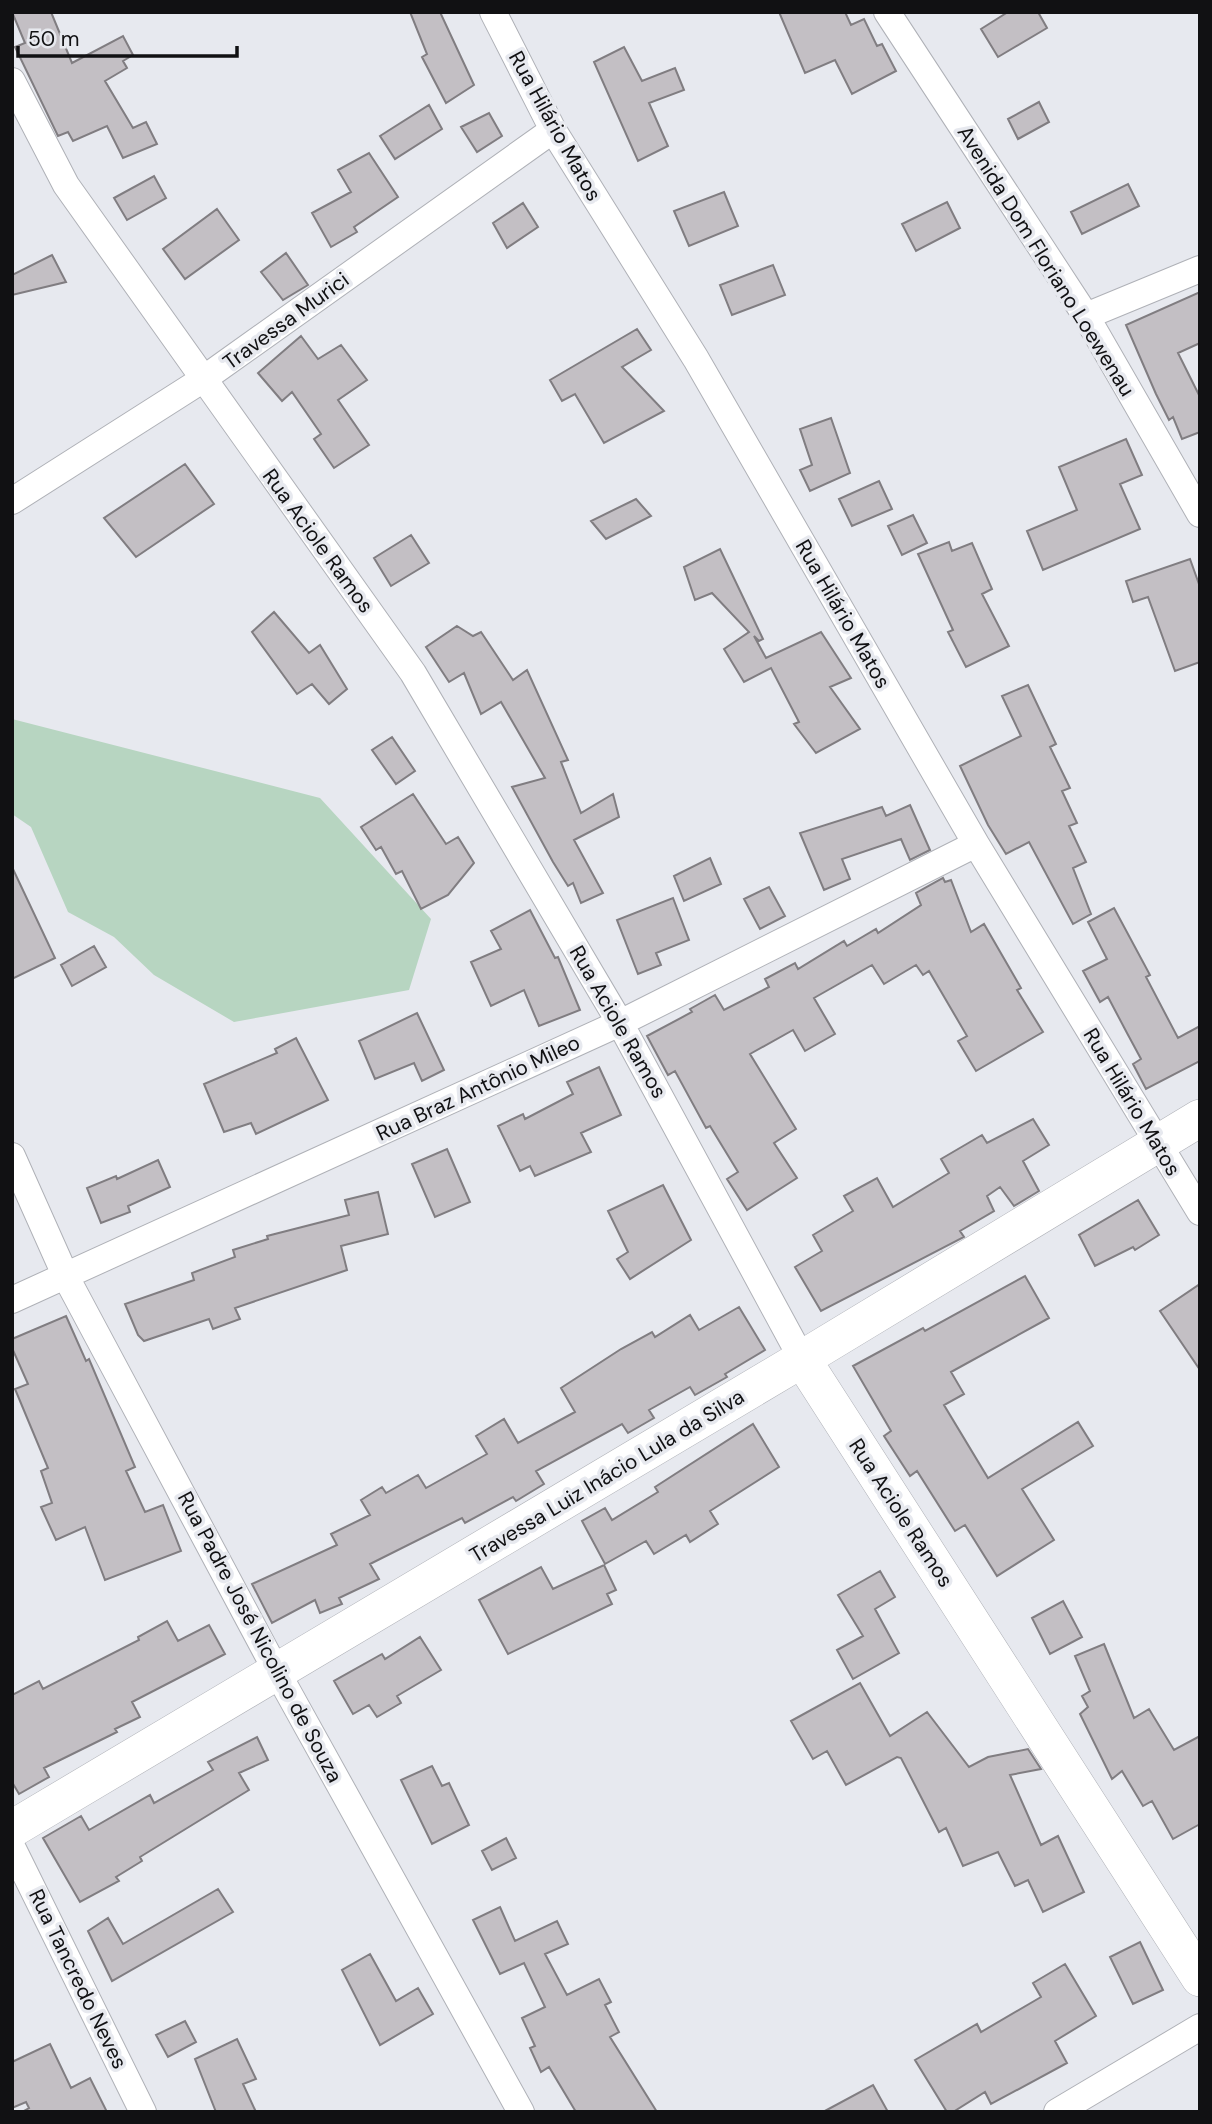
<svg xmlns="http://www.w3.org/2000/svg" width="1212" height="2124" font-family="'DM Sans',sans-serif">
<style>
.green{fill:#b7d5c1}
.building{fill:#c3bfc4;stroke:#807d81;stroke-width:2}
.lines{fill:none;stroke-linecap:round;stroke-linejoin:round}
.street-casing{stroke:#afb1b7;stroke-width:28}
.secondary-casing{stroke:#afb1b7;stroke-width:38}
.street{stroke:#fff;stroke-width:26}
.secondary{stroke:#fff;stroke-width:37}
.labels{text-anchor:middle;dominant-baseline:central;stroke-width:7;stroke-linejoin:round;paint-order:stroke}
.street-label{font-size:21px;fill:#111113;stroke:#e7e9ef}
</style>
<rect width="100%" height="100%" fill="#e7e9ef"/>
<path class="green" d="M12 719 320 798 431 919 409 990 234 1022 154 975 114 937 68 912 31 827 12 814Z"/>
<path class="building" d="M12 12H51L72 63 123 36 133 55 123 61 127 68 105 81 133 128 146 122 157 144 123 158 107 126 73 141 68 132 58 136 15 47 25 43Z
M410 12H440L474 85 446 103 422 57 427 54Z
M779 12H845L851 25 864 19 877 46 882 44 896 71 852 94 835 60 805 73Z
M1008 12H1038L1047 28 998 57 981 29Z
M624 47 642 81 675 68 684 90 649 103 668 146 638 161 594 62Z
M1039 102 1049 122 1018 139 1008 119Z
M429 105 442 129 395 159 380 136Z
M489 113 502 136 477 152 461 127Z
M369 153 398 197 354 227 357 232 331 247 312 213 351 192 338 170Z
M154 176 166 198 127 220 114 198Z
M1128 184 1139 206 1082 234 1071 212Z
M724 192 738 226 689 246 674 211Z
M947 202 960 228 916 251 902 224Z
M523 203 538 227 507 248 493 223Z
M217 209 239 240 185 279 163 249Z
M286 253 308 285 283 300 261 272Z
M52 255 66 282 12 295V275Z
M773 265 785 295 732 315 720 285Z
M1200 292V343L1178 353 1200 397V432L1182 439 1173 417 1169 420 1156 394 1126 325Z
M637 329 651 350 622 367 664 411 604 443 575 394 562 401 550 380Z
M301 336 318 359 341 345 367 380 338 400 369 445 334 468 314 439 321 434 292 392 282 401 258 373Z
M831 418 850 473 810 491 800 470 812 465 800 429Z
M1126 439 1142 475 1120 484 1140 529 1043 570 1027 531 1077 510 1059 467Z
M185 464 214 504 136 557 104 518Z
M879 481 892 509 852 526 839 499Z
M636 499 651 516 606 539 591 521Z
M913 515 927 543 902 555 888 526Z
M411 535 429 563 391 586 374 558Z
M949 542 952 551 972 543 992 589 982 594 1009 646 966 667 948 632 953 630 918 554Z
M720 549 763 639 759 641 754 636 766 658 821 632 851 678 830 687 860 729 816 753 794 724 799 722 771 668 744 682 724 649 749 632 712 593 695 600 684 567Z
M1190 559 1200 587V662L1175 671 1148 597 1133 602 1126 581Z
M274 612 309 653 320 645 347 689 329 704 312 684 297 694 252 632Z
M457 626 473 636 481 632 513 680 527 670 568 760 561 762 581 813 613 794 619 817 574 840 603 893 581 903 573 883 568 886 553 862 512 787 545 778 501 702 481 714 464 673 449 682 426 647Z
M1028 685 1056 744 1050 747 1070 788 1062 791 1077 823 1069 826 1086 862 1073 868 1091 914 1073 924 1029 842 1006 854 988 825 960 766 1021 736 1002 696Z
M392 737 415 771 396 784 372 750Z
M413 794 446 844 458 837 474 863 448 895 421 909 402 871 396 874 381 847 376 850 361 827Z
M910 805 930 850 910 860 901 839 842 859 850 879 824 890 800 833 882 807 886 816Z
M710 858 721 884 684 901 674 876Z
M12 867 55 958 12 979Z
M943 878 945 882 951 880 971 932 984 924 1021 988 1017 990 1043 1032 976 1071 958 1041 967 1036 929 971 923 975 916 965 884 984 872 965 814 998 835 1034 805 1051 793 1030 750 1054 796 1129 774 1143 797 1178 747 1210 727 1179 738 1172 710 1126 706 1128 675 1071 668 1075 647 1036 692 1012 690 1009 715 995 724 1010 769 987 765 979 795 963 798 969 844 941 847 946 876 929 878 933 921 905 916 893Z
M769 887 785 916 760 929 744 899Z
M673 898 689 940 656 953 661 965 638 974 617 920Z
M1114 908 1150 975 1146 977 1178 1038 1200 1026V1061L1146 1089 1133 1064 1141 1059 1127 1033 1108 997 1100 1002 1083 971 1107 959 1088 922Z
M530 910 555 958 558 957 580 1010 539 1026 524 990 491 1006 471 962 501 949 491 931Z
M94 946 106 967 72 986 61 965Z
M417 1013 444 1070 422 1081 414 1063 375 1079 359 1041Z
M296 1038 328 1100 256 1134 251 1123 224 1132 204 1084 277 1053 275 1049Z
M599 1067 621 1115 581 1133 591 1152 535 1176 530 1166 520 1171 498 1126 523 1114 525 1119 573 1094 567 1082Z
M1033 1119 1049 1145 1023 1161 1039 1191 1014 1206 1000 1187 987 1196 994 1211 960 1231 964 1237 821 1311 795 1267 822 1251 813 1235 853 1211 844 1196 877 1178 893 1207 949 1173 941 1159 982 1135 987 1143Z
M447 1149 470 1202 435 1217 412 1164Z
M158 1160 170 1187 128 1206 130 1212 101 1223 87 1188 116 1176 117 1179Z
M663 1185 691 1240 630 1279 617 1259 628 1252 608 1211Z
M378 1192 388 1234 341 1246 347 1270 235 1308 240 1319 213 1329 209 1319 144 1341 138 1335 125 1304 194 1280 192 1273 235 1257 233 1250 268 1239 267 1236 349 1215 345 1200Z
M1138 1200 1159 1235 1135 1250 1133 1247 1095 1266 1079 1235Z
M1025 1276 1049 1318 951 1372 964 1394 944 1405 988 1478 1078 1422 1093 1446 1022 1489 1054 1540 997 1576 965 1525 955 1531 917 1471 910 1476 884 1436 891 1431 853 1366 923 1328 925 1331Z
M1200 1284V1370L1160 1311Z
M739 1307 765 1350 725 1374 727 1377 695 1395 690 1387 649 1410 654 1418 628 1433 622 1424 536 1471 544 1484 516 1501 513 1497 465 1523 462 1518 370 1564 379 1579 339 1598 342 1604 320 1613 315 1600 272 1623 252 1584 337 1545 331 1534 370 1515 361 1500 382 1487 386 1493 418 1475 426 1488 487 1454 476 1436 504 1419 518 1443 575 1412 561 1388 621 1349 652 1332 655 1337 690 1315 699 1330Z
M66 1316 86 1361 89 1359 135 1467 126 1471 145 1512 163 1505 181 1551 105 1580 85 1527 56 1540 41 1507 52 1503 41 1471 48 1468 15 1389 28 1384 12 1348V1339Z
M753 1424 779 1467 710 1511 718 1524 690 1542 686 1535 654 1554 646 1541 605 1564 582 1521 605 1508 612 1520 658 1492 655 1487Z
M604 1565 616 1590 607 1594 612 1604 508 1654 479 1600 541 1567 553 1589Z
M880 1571 895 1597 875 1609 899 1653 853 1679 837 1650 863 1636 838 1595Z
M1063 1601 1082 1637 1050 1654 1032 1618Z
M167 1621 178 1641 209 1625 225 1654 132 1702 140 1717 115 1729 117 1732 44 1768 49 1777 19 1794 12 1782V1695L39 1681 43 1689 139 1640 138 1637Z
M420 1637 441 1670 397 1696 401 1703 377 1717 369 1705 353 1714 334 1681 382 1654 385 1659Z
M1104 1644 1134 1718 1149 1709 1174 1750 1200 1736V1824L1173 1839 1152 1801 1143 1806 1122 1771 1112 1779 1080 1714 1088 1707 1082 1696 1090 1691 1075 1656Z
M860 1683 890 1736 927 1712 969 1767 988 1757 1028 1749 1041 1769 1010 1775 1041 1845 1058 1836 1084 1892 1043 1912 1028 1880 1015 1886 998 1852 963 1866 946 1828 939 1832 901 1758 897 1757 846 1785 827 1751 813 1759 791 1721Z
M257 1737 268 1760 239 1773 249 1790 140 1857 142 1861 116 1877 119 1881 80 1902 43 1838 81 1816 89 1830 150 1795 154 1803 213 1770 208 1762Z
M432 1766 442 1786 449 1783 469 1825 432 1844 401 1780Z
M506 1838 516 1858 492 1870 482 1851Z
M218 1889 233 1912 112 1981 88 1931 108 1918 123 1944Z
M500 1907 515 1941 557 1921 568 1944 545 1954 567 1995 599 1979 611 2002 605 2005 619 2032 610 2037 657 2112H576L549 2067 541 2072 530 2048 535 2046 522 2018 545 2007 524 1963 500 1974 473 1920Z
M1140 1942 1163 1990 1133 2004 1110 1957Z
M370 1954 396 2001 418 1988 433 2014 380 2045 342 1970Z
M1065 1964 1096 2016 1055 2041 1067 2063 991 2104 985 2092 953 2112H947L915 2060 977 2024 981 2032 1041 1997 1033 1983Z
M185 2021 196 2042 168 2057 156 2035Z
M237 2039 256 2079 243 2084 256 2112H216L195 2059Z
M50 2044 71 2088 90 2078 107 2112H22L29 2108 26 2102 12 2108V2062Z
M873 2085 888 2112H823Z"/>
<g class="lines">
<g class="street-casing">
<path id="street" d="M493 12 553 130 696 359 976 844 1200 1212
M887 12 1086 316 1200 514
M12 81 66 185 413 673 620 1023 802 1359
M1086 316 1200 269
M12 501 202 380 553 130
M12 1156 66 1277 277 1672 521 2112
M12 1300 620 1023 976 844
M12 1847 143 2112
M1057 2112 1200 2027"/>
</g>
<g class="secondary-casing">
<path id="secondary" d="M802 1359 1200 1978
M12 1829 802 1359 1200 1118"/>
</g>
<use href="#street" class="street"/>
<use href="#secondary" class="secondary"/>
</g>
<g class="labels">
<g class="street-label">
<text transform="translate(555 126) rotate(61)">Rua Hilário Matos</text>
<text transform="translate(1046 261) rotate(58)">Avenida Dom Floriano Loewenau</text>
<text transform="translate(286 321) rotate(-36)">Travessa Murici</text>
<text transform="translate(318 541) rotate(54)">Rua Aciole Ramos</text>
<text transform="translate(843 614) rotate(60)">Rua Hilário Matos</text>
<text transform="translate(618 1022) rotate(60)">Rua Aciole Ramos</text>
<text transform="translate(478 1088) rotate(-25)">Rua Braz Antônio Mileo</text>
<text transform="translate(1132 1102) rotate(59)">Rua Hilário Matos</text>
<text transform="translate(607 1476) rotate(-31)">Travessa Luiz Inácio Lula da Silva</text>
<text transform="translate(901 1513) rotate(57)">Rua Aciole Ramos</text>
<text transform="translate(260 1637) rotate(62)">Rua Padre José Nicolino de Souza</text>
<text transform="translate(78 1979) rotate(64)">Rua Tancredo Neves</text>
</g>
</g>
<rect width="1212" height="2124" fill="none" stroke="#111113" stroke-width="28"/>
<path d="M18 46v10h219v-10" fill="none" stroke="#111113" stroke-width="3.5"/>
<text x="28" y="46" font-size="21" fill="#111113" stroke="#e7e9ef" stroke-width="5" paint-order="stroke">50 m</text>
</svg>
